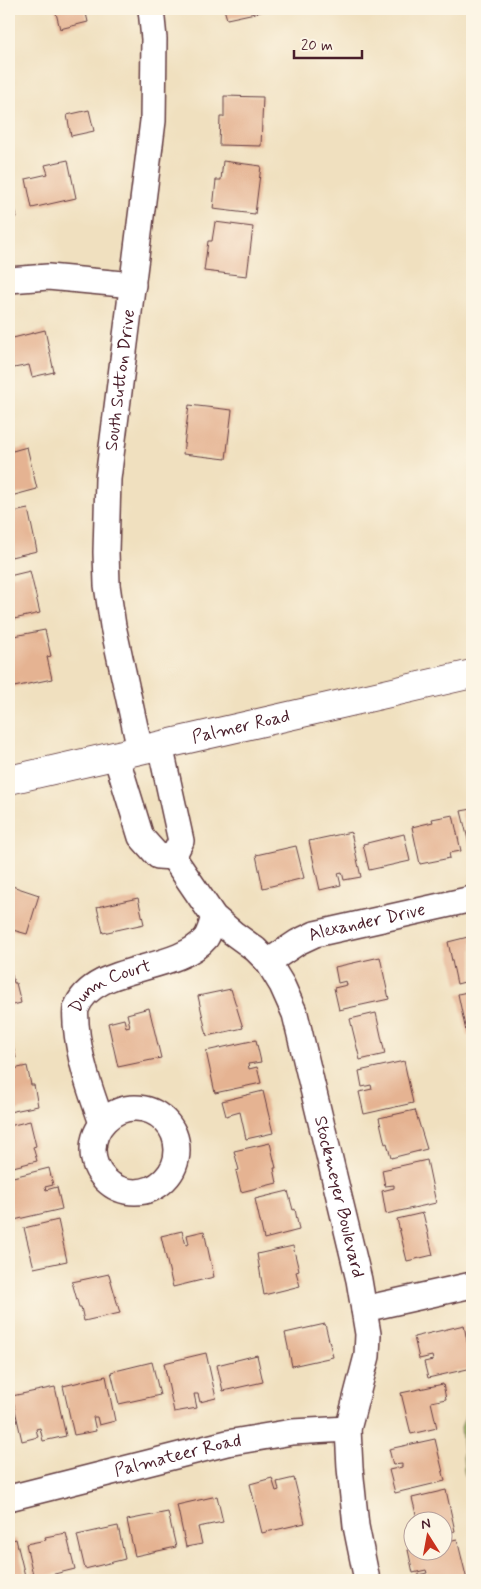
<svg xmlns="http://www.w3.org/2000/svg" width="481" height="1589" font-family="Mynerve,sans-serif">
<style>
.forest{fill:#9ab466;stroke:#726a48}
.building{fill:#e5b392}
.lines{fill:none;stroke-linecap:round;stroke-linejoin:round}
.minor-casing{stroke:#633c41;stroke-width:28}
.tertiary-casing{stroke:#633c41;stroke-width:30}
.minor{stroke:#fff;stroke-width:25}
.tertiary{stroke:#fff;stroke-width:28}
.labels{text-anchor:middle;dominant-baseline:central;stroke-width:5;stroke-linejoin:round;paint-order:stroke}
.street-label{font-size:18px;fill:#4a1f2b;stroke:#fcf5e5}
</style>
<rect width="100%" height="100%" fill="#fcf5e5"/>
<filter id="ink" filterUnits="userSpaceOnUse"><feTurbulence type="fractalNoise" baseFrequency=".02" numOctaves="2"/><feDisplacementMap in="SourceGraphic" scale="10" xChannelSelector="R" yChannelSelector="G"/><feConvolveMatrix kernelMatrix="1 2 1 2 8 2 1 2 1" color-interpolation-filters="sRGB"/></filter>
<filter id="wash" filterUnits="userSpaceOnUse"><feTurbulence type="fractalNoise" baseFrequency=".0096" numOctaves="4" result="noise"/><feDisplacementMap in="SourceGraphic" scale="20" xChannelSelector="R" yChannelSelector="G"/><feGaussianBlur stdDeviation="1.12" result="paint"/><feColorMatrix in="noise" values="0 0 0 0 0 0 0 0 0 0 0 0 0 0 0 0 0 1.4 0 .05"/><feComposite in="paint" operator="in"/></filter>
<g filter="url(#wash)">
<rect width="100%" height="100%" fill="#f0e0bf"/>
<path class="forest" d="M472 1399V1510L464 1471 461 1427Z"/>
<g id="blocks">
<path class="building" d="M55 9H85L88 22 60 29Z
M224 9H268L269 10 227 19Z
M224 96 263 97 261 146 219 145 220 117H224Z
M89 110 94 131 71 136 67 115Z
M10 135 13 152 9 153V136Z
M68 160 76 198 32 208 26 179 48 174 45 165Z
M223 161 261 166 255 214 213 209 216 180H221Z
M9 181 17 217 9 219Z
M215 222 253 227 247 276 204 271 208 241H212Z
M45 330 54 372 32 377 29 365 9 369V339Z
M189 405 232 410 226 459 183 454Z
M27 447 37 489 11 496 9 486V452Z
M28 509 37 551 11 557 9 546V513Z
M30 571 40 613 14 619 9 598V576Z
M45 630 51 656 47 657 52 679 14 687 9 664V637Z
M472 809V851L471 852 461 811Z
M453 815 461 851 449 853 450 858 420 864 412 827 433 822 432 819Z
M351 832 361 877 344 880 342 872 338 873 341 885 320 890 309 841Z
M404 834 410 861 369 870 363 844Z
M296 846 304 878 263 888 256 855Z
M9 885 39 895 27 934 9 929Z
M138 898 144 924 103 933 97 907Z
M472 936V980L457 984 448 942Z
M380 957 389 999 339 1010 334 988 347 985 346 981 338 983 335 967Z
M9 964 14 983H16L21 1003 9 1006Z
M231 989 243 1028 207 1036 198 996Z
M472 991V1035L467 1036 458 994Z
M149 1008 161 1058 118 1067 108 1023 124 1019 126 1027 130 1026 127 1014Z
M376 1013 385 1054 360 1060 350 1019Z
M11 1037 16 1058 9 1059V1038Z
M256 1040 261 1062 248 1064 249 1069 257 1067 261 1083 215 1093 206 1051Z
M404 1061 413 1103 364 1114 359 1092 372 1089 371 1085 362 1087 359 1071Z
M27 1066 31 1085H34L38 1106 9 1112V1070Z
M263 1091 273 1133 246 1139 240 1112 226 1116 222 1101Z
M415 1110 427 1149 391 1158 387 1143 385 1144 379 1118Z
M30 1121 36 1146 33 1147 37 1161 9 1168V1126Z
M270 1143 276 1168H274L277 1183 241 1192 236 1171 239 1170 234 1151Z
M427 1160 436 1203 386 1214 382 1191 394 1188V1185L385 1186 382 1170Z
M49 1168 53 1185 45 1187 46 1190 57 1187 62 1209 14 1220 9 1199V1178Z
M288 1191 293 1210 295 1209 299 1230 264 1239 255 1199Z
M423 1213 433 1255 407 1261 397 1219Z
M58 1220 67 1261 34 1268 24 1228Z
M182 1231 186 1245 189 1244 187 1235 204 1231 214 1277 173 1287 161 1236Z
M293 1246 299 1271 296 1272 300 1286 264 1295 257 1254Z
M109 1274 120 1313 84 1321 81 1307H79L72 1282Z
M325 1324 333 1357 292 1366 285 1333Z
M464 1325 472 1368 428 1378 424 1362 433 1360 432 1356 419 1359 414 1337Z
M206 1353 216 1398 200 1402 198 1394H194L197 1408 174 1412 164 1363Z
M257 1355 263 1382 223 1391 217 1365Z
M152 1362 160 1395 119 1404 111 1372Z
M106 1376 115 1421 99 1425 97 1417H93L96 1431 74 1435 63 1386Z
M443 1384 446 1399 431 1402 437 1428 411 1434 401 1393Z
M55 1387 66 1436 43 1441 40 1428 36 1429 38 1437 22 1441 12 1396Z
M435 1439 445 1481 395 1493 389 1470 402 1467V1464L393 1465 389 1449Z
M272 1478 276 1491 279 1490 277 1482 294 1478 305 1523 262 1533 250 1484Z
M446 1490 455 1531 444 1534V1522H418L412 1498Z
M217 1496 223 1522 198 1527 202 1544 186 1547 177 1505Z
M168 1512 176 1547 135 1556 127 1520Z
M118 1526 125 1559 85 1569 77 1535Z
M66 1533 75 1569 34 1579 26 1544 46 1540 45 1537Z
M16 1539 26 1580H9V1541Z
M457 1539 467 1580H419L418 1575 427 1573 426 1570 413 1573 408 1550 414 1549V1552H444V1542Z"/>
</g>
</g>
<g filter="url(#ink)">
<use href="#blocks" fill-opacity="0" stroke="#633c41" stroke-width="1"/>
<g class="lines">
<g class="minor-casing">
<g id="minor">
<path d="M9 280 48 277 133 285"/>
<path d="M160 745 181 841 173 857"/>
<path id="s1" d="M140 750 113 626 107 585 106 552 108 479 153 121 154 39 151 9"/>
<path d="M116 756 141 837 158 856 173 857"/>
<path id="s2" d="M173 857 214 917 233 933 255 949 268 962 282 985 295 1014 359 1280 368 1334 367 1356 348 1429 350 1468 356 1526 367 1580"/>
<path id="s3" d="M268 962 298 942 315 934 472 899"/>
<circle cx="135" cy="1150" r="42"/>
<path id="s4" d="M102 1123C90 1090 79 1059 76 1024 76 1019 75 1013 76 1009 92 963 176 974 206 938 210 932 212 923 214 917"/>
<path d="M364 1309 472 1285"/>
<path id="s5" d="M9 1498 227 1443 292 1432 348 1429"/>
</g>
</g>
<g class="tertiary-casing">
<g id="tertiary">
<path id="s6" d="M9 780 472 674"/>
</g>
</g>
<use href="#minor" class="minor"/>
<use href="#tertiary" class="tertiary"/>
</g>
</g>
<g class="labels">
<g class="street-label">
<text stroke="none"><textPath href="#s1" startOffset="374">South Sutton Drive</textPath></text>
<text stroke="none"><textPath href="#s6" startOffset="238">Palmer Road</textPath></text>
<text stroke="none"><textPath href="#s3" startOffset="108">Alexander Drive</textPath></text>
<text stroke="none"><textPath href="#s4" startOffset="161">Dunn Court</textPath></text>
<text stroke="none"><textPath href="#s2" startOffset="390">Stockmeyer Boulevard</textPath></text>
<text stroke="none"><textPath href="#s5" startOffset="174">Palmateer Road</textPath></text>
</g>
</g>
<rect width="481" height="1589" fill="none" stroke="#fcf5e5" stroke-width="30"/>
<g transform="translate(428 1536) rotate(349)"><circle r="24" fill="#fcf5e5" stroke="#b59f9b"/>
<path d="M0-4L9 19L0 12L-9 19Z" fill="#c8321e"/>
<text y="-8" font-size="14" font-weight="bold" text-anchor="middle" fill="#4a1f2b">N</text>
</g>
<path d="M294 50v8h68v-8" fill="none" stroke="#4a1f2b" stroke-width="2.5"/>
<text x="301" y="50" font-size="15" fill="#4a1f2b" stroke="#fcf5e5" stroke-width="4" paint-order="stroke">20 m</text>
</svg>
